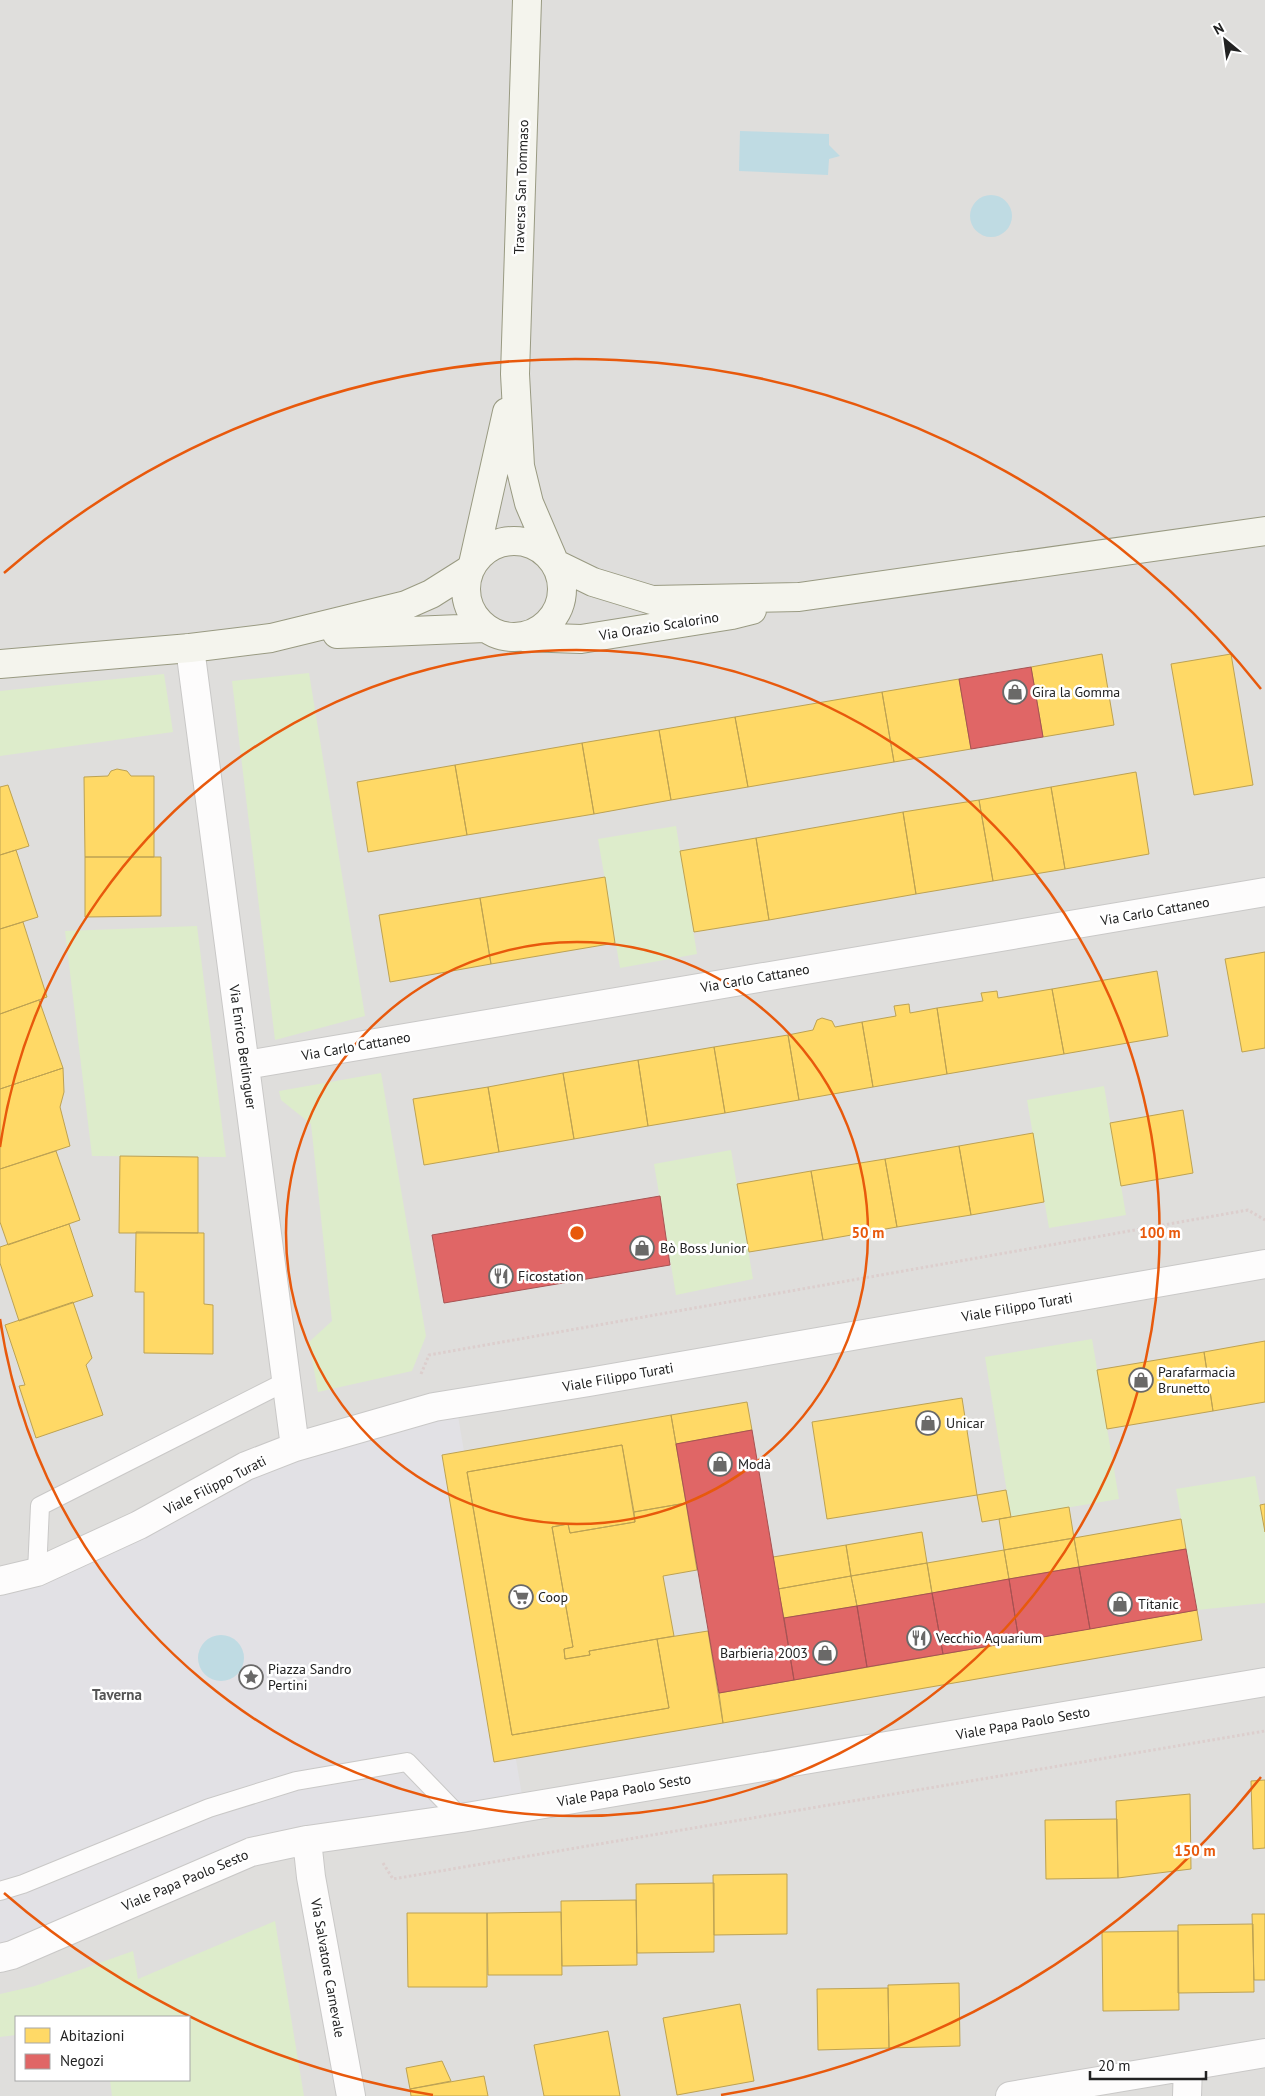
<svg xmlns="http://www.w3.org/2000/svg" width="1265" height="2096" font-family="'PT Sans',sans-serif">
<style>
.residential{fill:#dfdedc;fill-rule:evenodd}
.grass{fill:#ddeccb}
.plaza{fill:#e2e1e5}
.water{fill:#bfdbe3}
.homes{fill:#ffd966;stroke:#bda252}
.shops{fill:#e06666;stroke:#a75252}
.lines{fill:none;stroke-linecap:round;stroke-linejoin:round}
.lane-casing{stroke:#c9c8c7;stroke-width:20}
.street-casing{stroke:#c9c8c7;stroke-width:30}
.secondary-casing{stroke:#999a82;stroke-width:30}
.path{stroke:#dccecd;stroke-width:3;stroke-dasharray:2.5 2.5;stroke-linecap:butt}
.lane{stroke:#fdfcfc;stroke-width:18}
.street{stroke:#fdfcfc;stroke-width:28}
.secondary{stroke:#f4f4ed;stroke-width:28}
.ring{fill:none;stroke:#e8590c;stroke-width:2.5}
.labels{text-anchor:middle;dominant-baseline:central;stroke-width:5;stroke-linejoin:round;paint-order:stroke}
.street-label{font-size:14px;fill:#222;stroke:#fff}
.poi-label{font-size:14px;fill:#222;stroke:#fff;text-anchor:start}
.neighbourhood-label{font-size:15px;font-weight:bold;fill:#555;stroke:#fff}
.centre{fill:#e8590c;stroke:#fff;stroke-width:2.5}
.ring-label{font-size:15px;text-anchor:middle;font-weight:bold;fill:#e8590c;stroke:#fff;stroke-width:5;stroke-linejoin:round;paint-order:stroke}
</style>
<rect width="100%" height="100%" fill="#f0eeeb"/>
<path class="residential" d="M0 0H1265V2096H0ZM16 2017H189V2080H16Z"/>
<path class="grass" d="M309 673 365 1016 275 1040 232 681Z
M164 674 173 732 0 756V691Z
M676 826 697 954 620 968 598 839Z
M197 926 226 1157 92 1156 65 931Z
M381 1073 426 1336 412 1371 318 1392 309 1342 332 1321 311 1124 281 1100 279 1091Z
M1104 1086 1126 1215 1049 1228 1027 1100Z
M731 1150 753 1279 676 1295 654 1164Z
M1092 1339 1119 1499 1011 1517 985 1357Z
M1255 1476 1265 1532V1603L1197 1610 1176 1489Z
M275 1921 304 2096H112L110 2080H189V2017H16V2035L0 2037V1994L35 1986 133 1951 138 1979Z"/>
<path class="plaza" d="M456 1404 524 1807 307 1840 0 1958V1581L246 1466Z"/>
<path class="water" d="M740 131 829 134V145L840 156 829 159 828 175 739 171Z
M970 216a21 21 0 1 1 42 0a21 21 0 1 1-42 0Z
M198 1658a23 23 0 1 1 46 0a23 23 0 1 1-46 0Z"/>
<path class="homes" d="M1102 654 1114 725 1043 737 1031 667Z
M1231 654 1253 785 1194 795 1171 664Z
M959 679 971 749 894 762 882 692Z
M882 692 894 762 748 787 735 717Z
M735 717 748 787 671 800 659 730Z
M659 730 671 800 594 814 582 743Z
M582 743 594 814 467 835 455 765Z
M455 765 467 835 368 852 357 782Z
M117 769 127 771 131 776H154V857H85L84 777 108 776 111 771Z
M1136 772 1149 854 1065 869 1051 787Z
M8 785 29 846 0 855V787Z
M1051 787 1065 869 993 881 979 800Z
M979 800 993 881 916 894 903 812Z
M903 812 916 894 769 920 756 838Z
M756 838 769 920 694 932 680 851Z
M16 850 38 917 0 929V855Z
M85 857H161V916L85 917Z
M605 877 615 943 491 964 480 898Z
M480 898 491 964 390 982 379 915Z
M23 922 47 997 0 1014V929Z
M1265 952V1048L1242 1052 1225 959Z
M1157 971 1168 1036 1064 1054 1052 989Z
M1052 989 1064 1054 947 1074 937 1008 983 1001 981 993 997 991 998 998Z
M39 1000 63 1068 0 1089V1014Z
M909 1004 910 1013 937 1008 947 1074 873 1087 862 1022 896 1016 894 1006Z
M822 1018 832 1021 835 1027 862 1022 873 1087 799 1100 788 1035 813 1030 817 1020Z
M788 1035 799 1100 725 1113 714 1047Z
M714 1047 725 1113 648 1126 638 1060Z
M638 1060 648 1126 574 1139 563 1073Z
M63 1068 64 1092 60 1107 70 1146 0 1169V1089Z
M563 1073 574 1139 499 1152 488 1087Z
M488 1087 499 1152 424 1165 413 1099Z
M1183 1110 1193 1173 1121 1186 1110 1123Z
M1033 1133 1044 1202 971 1215 959 1146Z
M959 1146 971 1215 897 1227 885 1159Z
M56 1151 80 1220 8 1245 0 1222V1169Z
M120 1156 198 1157V1233H119Z
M885 1159 897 1227 823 1240 811 1171Z
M811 1171 823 1240 749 1252 737 1184Z
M69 1224 93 1296 19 1321 0 1263V1247Z
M136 1232 204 1233V1304L213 1305V1354L144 1353V1292H135Z
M73 1302 92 1358 86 1365 103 1415 36 1438 19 1386 25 1385 5 1325Z
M1265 1341V1402L1213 1411 1204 1352Z
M1204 1352 1213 1411 1107 1429 1097 1370Z
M962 1398 977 1495 827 1519 812 1422Z
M747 1402 752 1430 676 1444 671 1415Z
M671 1415 686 1503 634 1512 622 1445 467 1472 472 1501 512 1735 669 1708 657 1639 708 1631 723 1723 494 1762 442 1455Z
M622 1445 635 1522 570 1533 568 1524 552 1527 573 1647 564 1649 565 1659 590 1655 589 1651 657 1639 669 1708 512 1735 467 1472Z
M1006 1490 1011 1517 982 1522 977 1495Z
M686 1503 697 1570 663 1576 674 1636 589 1651 590 1655 565 1659 564 1649 573 1647 552 1527 568 1524 570 1533 635 1522 634 1512Z
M1265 1504V1532L1260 1505Z
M1069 1507 1074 1538 1004 1550 999 1519Z
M1181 1519 1186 1549 1079 1567 1074 1538Z
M922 1532 927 1563 851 1576 846 1545Z
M1074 1538 1079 1567 1009 1579 1004 1550Z
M846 1545 851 1576 778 1589 773 1557Z
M1004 1550 1009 1579 932 1593 927 1563Z
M927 1563 932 1593 857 1606 851 1576Z
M851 1576 857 1606 784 1618 778 1589Z
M1197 1610 1202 1640 723 1723 719 1693Z
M1265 1780V1848L1253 1849 1251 1781Z
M1190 1794 1191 1869 1118 1878 1116 1801Z
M1117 1819 1118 1878 1046 1879 1045 1820Z
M787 1874V1934L714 1935 713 1875Z
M714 1883V1952L637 1953 636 1884Z
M636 1900 637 1965 562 1966 561 1901Z
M561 1912 562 1975H488L487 1913Z
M407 1913H487V1987H408Z
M1252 1914H1265V1980H1254Z
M1253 1924 1254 1992 1178 1993V1925Z
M1178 1931 1179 2010 1103 2011 1102 1932Z
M959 1983 960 2046 889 2048 888 1985Z
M888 1988 889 2048 818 2050 817 1989Z
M740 2004 754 2081 677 2095 663 2018Z
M608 2031 620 2096H544L534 2045Z
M442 2061 451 2081 410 2089 406 2068Z
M484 2076 488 2096H411L410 2089Z"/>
<path class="shops" d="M1031 667 1043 737 971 749 959 679Z
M660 1196 670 1265 444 1303 432 1235Z
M752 1430 794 1680 719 1693 676 1444Z
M1186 1549 1197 1610 1090 1629 1079 1567Z
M1079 1567 1090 1629 1019 1641 1009 1579Z
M1009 1579 1019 1641 943 1654 932 1593Z
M932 1593 943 1654 867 1667 857 1606Z
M857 1606 867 1667 794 1680 784 1618Z"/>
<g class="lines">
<g class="lane-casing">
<path id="lane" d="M37 1572 40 1506 287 1381
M0 1891 23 1884 209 1808 296 1781 407 1762 461 1818"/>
</g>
<g class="street-casing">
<path id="street" d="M190 648 295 1447
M246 1065 1265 892
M0 1581 37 1572 139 1525 246 1466 295 1447 434 1407 589 1382 1265 1264
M307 1840 311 1877 351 2096
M0 1958 12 1955 251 1852 307 1840 461 1818 1265 1682
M1010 2096 1265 2053
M1187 2096 1188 2066"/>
</g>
<g class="secondary-casing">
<path id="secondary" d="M527 0 515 374 520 466 529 503 553 559
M466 589a48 48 0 1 1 96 0a48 48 0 1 1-96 0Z
M473 564 507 412
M556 564 593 582 652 600 799 597 1265 531
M337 634 485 628
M523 637 581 639 732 615 752 610
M0 664 190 648 271 638 406 605 431 594 469 570"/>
</g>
<path class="path" d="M421 1374 429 1355 1248 1210 1265 1220
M383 1863 393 1879 1265 1731"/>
<use href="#lane" class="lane"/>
<use href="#street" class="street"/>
<use href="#secondary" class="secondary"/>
</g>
<g class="ring">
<circle cx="577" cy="1233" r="291"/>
<path d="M0 1147A583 583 0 1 1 0 1319"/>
<path d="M1261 1777A874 874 0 0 1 721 2095M433 2095A874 874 0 0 1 4 1893M4 573A874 874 0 0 1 1261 689"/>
</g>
<defs>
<g id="shop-ring" transform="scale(1.25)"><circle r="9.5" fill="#fff" stroke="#6a6968" stroke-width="1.5"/><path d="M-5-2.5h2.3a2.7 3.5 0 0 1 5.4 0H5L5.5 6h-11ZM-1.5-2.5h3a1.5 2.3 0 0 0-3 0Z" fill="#6a6968"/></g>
<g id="restaurant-ring" transform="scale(1.25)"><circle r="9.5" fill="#fff" stroke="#6a6968" stroke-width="1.5"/><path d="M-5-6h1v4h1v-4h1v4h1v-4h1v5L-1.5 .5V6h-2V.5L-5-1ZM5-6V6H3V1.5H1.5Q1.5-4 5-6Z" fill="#6a6968"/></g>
<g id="supermarket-ring" transform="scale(1.25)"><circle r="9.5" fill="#fff" stroke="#6a6968" stroke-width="1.5"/><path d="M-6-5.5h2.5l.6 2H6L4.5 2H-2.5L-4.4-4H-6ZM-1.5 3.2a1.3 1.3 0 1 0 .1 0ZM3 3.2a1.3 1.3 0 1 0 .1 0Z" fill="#6a6968"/></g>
<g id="sight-ring" transform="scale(1.25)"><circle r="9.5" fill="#fff" stroke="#6a6968" stroke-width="1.5"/><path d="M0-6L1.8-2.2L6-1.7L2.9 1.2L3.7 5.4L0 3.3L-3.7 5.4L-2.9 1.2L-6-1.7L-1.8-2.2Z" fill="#6a6968"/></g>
</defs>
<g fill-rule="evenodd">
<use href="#shop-ring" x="1015" y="692"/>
<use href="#shop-ring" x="642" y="1248"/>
<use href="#restaurant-ring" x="501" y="1276"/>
<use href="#shop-ring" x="1141" y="1380"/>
<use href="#shop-ring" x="928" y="1423"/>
<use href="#shop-ring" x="720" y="1464"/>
<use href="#supermarket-ring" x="521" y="1597"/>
<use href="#shop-ring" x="1120" y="1604"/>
<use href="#restaurant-ring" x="919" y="1638"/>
<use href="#shop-ring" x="825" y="1653"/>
<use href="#sight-ring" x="251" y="1677"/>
</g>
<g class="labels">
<g class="street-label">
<text transform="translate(521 187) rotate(-88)">Traversa San Tommaso</text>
<text transform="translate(659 626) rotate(-9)">Via Orazio Scalorino</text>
<text transform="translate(1155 911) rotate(-10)">Via Carlo Cattaneo</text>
<text transform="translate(755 978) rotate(-10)">Via Carlo Cattaneo</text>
<text transform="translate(356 1046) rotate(-10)">Via Carlo Cattaneo</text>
<text transform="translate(243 1047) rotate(82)">Via Enrico Berlinguer</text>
<text transform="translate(1017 1307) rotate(-10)">Viale Filippo Turati</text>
<text transform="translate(618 1377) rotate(-10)">Viale Filippo Turati</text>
<text transform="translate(215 1485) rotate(-27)">Viale Filippo Turati</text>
<text transform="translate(1023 1723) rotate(-10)">Viale Papa Paolo Sesto</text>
<text transform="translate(624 1790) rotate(-10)">Viale Papa Paolo Sesto</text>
<text transform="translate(185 1880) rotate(-23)">Viale Papa Paolo Sesto</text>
<text transform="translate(328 1968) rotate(80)">Via Salvatore Carnevale</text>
</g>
<g class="poi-label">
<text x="1032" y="692">Gira la Gomma</text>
<text x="660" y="1248">Bò Boss Junior</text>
<text x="518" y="1276">Ficostation</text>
<text x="1158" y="1372">Parafarmacia<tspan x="1158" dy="16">Brunetto</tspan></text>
<text x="946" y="1423">Unicar</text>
<text x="738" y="1464">Modà</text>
<text x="538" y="1597">Coop</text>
<text x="1138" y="1604">Titanic</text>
<text x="936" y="1638">Vecchio Aquarium</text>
<text x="808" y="1653" text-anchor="end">Barbieria 2003</text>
<text x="268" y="1669">Piazza Sandro<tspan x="268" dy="16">Pertini</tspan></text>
</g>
<g class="neighbourhood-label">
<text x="117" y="1694">Taverna</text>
</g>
</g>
<circle cx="577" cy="1233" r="8" class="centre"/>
<g class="ring-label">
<text x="868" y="1238">50 m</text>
<text x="1160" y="1238">100 m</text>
<text x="1195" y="1856">150 m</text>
</g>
<rect x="15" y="2016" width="175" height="65" fill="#ffffff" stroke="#a7a7a7"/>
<rect x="25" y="2028" width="25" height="15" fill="#ffd966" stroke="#a7a7a7"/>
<text x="60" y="2041" font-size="15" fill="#222222">Abitazioni</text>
<rect x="25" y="2054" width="25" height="15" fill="#e06666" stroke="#a7a7a7"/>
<text x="60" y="2066" font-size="15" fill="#222222">Negozi</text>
<g transform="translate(1225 40) rotate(331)" stroke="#ffffff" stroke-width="4" paint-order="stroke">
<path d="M0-4L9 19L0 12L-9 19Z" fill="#222222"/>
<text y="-8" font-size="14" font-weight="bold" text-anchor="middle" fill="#222222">N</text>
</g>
<path d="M1090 2071v8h116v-8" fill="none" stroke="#222222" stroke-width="2.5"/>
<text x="1098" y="2071" font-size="15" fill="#222222" stroke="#ffffff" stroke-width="4" paint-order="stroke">20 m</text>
</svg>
